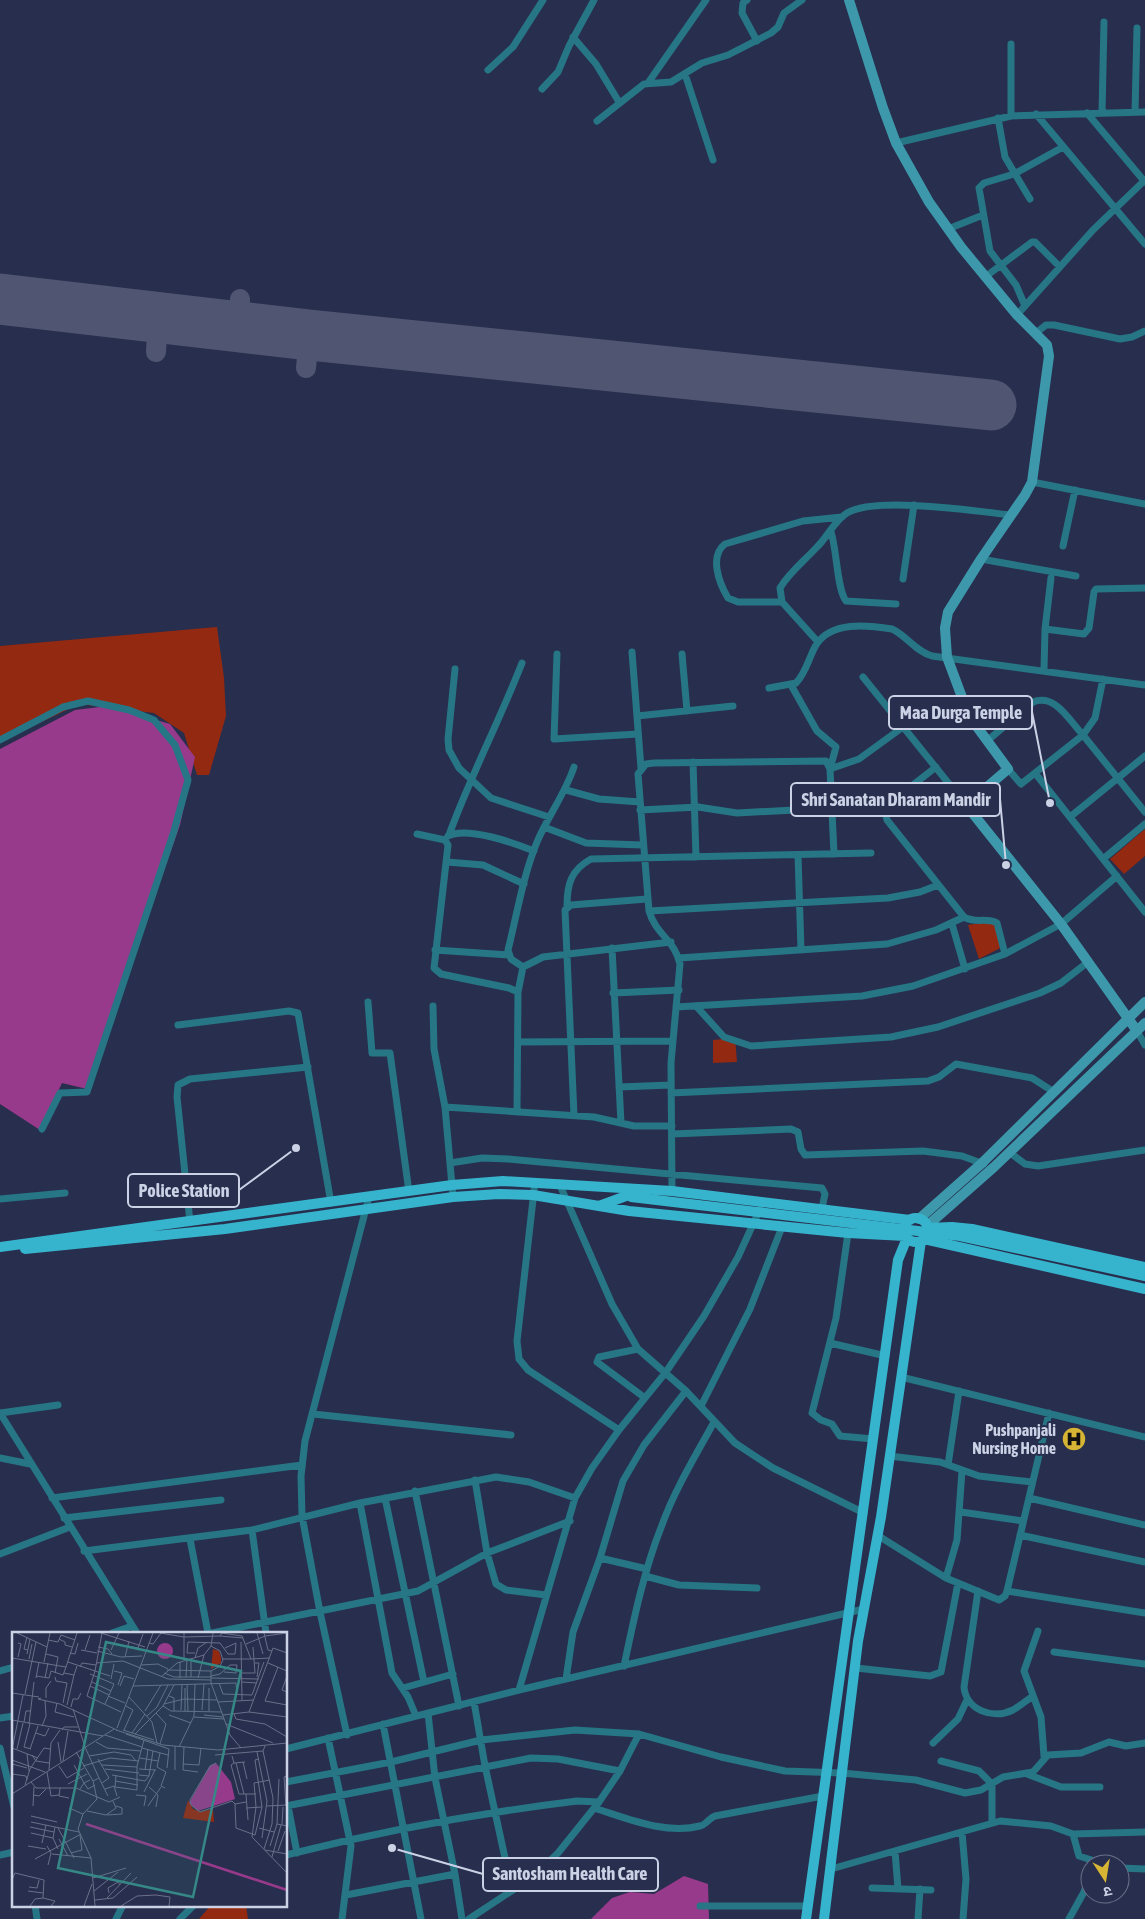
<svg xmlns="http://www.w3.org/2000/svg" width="1145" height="1919" font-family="'Asap Condensed','Noto Sans Devanagari',sans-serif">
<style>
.green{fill:#942911}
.water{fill:#983a8b}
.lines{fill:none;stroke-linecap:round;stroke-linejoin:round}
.taxiway{stroke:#505672;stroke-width:20}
.runway{stroke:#505672;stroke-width:51}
.street{stroke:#267686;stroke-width:7}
.secondary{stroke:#3d98ab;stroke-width:10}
.primary{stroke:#36b4cd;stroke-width:10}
.primary-bridge{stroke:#36b4cd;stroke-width:10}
.labels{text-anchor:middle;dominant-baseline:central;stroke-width:4;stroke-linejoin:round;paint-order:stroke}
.poi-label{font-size:16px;font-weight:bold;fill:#ccd2e6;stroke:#282e4d;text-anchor:end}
.inset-river{fill:none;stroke:#983a8b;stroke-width:2.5}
.inset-road{fill:none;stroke:#6a708a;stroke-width:1}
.view{fill:#358886;fill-opacity:0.15;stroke:#358886;stroke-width:2.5}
.inset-edge{fill:none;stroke:#ccd2e6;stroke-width:2.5}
.leader{fill:none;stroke:#ccd2e6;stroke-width:2}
.callout-dot{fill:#ccd2e6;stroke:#282e4d;stroke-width:2}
.callout{fill:#282e4d;stroke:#ccd2e6;stroke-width:2}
.callout-label{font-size:18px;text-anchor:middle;font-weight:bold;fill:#ccd2e6}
</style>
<rect width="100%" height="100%" fill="#282e4d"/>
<path class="green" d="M217 627 224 678 226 716 209 775H197L184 733 154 713 79 704 0 742V646Z
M1145 829V856L1124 874 1110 859Z
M997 920 1006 945 979 959 968 925Z
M735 1038 737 1062 713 1063V1040Z
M211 1905H246L248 1919H199Z"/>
<path class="water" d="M108 706 170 724 195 757 180 825 87 1089 62 1083 40 1130 0 1104V749L75 710Z
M684 1876 708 1884 709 1919H591L612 1898 630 1892 654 1894Z"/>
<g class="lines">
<path class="taxiway" d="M239 326 240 299
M156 352 158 316
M306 368 309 335"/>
<path class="runway" d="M0 299 309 335 991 405"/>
<path class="street" d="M747 0 743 3 742 13 757 41
M573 37 596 64 619 102
M488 70 513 47 543 0
M685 74 713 160
M648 83 706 0
M542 89 558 72 569 46 594 0
M1135 112 1137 28
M1087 113 1145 182
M1102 113 1104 22
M1036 114 1145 244
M1011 116V44
M998 118 1005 157 1030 199
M597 121 644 84 671 82 702 63 728 55 771 33 778 27 784 13 802 0
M896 143 1011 116 1145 112
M948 229 983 215
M985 277 1032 242H1035L1060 267
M1025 306 1016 285 990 251 979 188 984 183 1014 174 1063 147
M1017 315 1093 230 1145 180
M1036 333 1046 325H1054L1120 339 1132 337 1145 331
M1032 482 1145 504
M831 532C837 550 837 590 846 601L896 604
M1063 546 1075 490
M981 559 1076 576
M903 579 914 505
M782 602H738L728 598C719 583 709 556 725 544L803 521 842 517
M1045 629 1084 634 1089 628 1094 592 1096 589 1145 588
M818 642 782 602 780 588C789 573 804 561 816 548 827 538 834 521 847 513 876 496 975 511 1011 515
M632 652 641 768
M557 654 554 739 638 734
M682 654 687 711
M455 669 448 739 449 750 459 768 491 798 549 817
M1044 670 1045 629 1051 578
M863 677 966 805
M791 685 817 731 836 747 830 769 859 759 903 727
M769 688 796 683C806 673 809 657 816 645 831 621 867 625 892 629 907 636 915 651 932 656L1145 685
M637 716 733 706
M0 740 63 707 88 701 129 710 154 720 175 745 188 780 174 831 87 1092 60 1093 42 1129
M987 741 1033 702C1055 693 1069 720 1083 735L1095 718 1103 679
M693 762 696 857
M936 767 886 806 885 812 887 820 964 917C975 924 987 917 997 923L1005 954
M1008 769 1021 784 1035 773 1145 912
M1035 773 1083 735 1145 812
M566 790 599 799 640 802
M640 810 698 807 737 813 832 808
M1070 817 1145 756
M544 827 586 843 642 845
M417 834 445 840 448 845 434 968 441 974 509 988 518 992 517 1112
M449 835C470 777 499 722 522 663
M448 836C467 826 514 843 534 851
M798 855 801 950
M1103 859 1145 824
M447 862 483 865 524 884
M567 906C567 884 571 870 591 859L871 853
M649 911 888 898 920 892 938 885
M952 924 965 969
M612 948 621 1123
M435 950 509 955
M679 958 887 944 936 930 964 917
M523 967 511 959 508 950C517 914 523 876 537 842 548 816 565 794 574 767
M518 992 523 967 543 957 671 942
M613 993 679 990
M368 1002 372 1053H390L409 1192
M433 1006 434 1049 445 1107 453 1197
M696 1006 724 1037 751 1046 891 1037 938 1027 1040 993 1061 983 1088 962
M676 1007 862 996 913 986 1005 954 1061 924 1117 876
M178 1025 289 1011 298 1013 331 1203
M1137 1031 1145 1045
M518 1042 672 1041
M619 1087 671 1085
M671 1093 928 1081 939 1077 956 1064 1032 1078 1054 1092
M445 1107 594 1117 634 1126H672
M574 1115 565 910 571 905 647 899
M672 1134 791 1129 798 1132 801 1149 805 1155 923 1151 962 1156 984 1164
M1009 1152 1025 1164 1038 1166 1145 1150
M450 1163 482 1158 508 1159 822 1188 825 1194 822 1208
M535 1182 517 1341 519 1359 528 1370 619 1430
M559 1183 612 1304 638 1349 686 1391 735 1443 773 1468 864 1513
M672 1191 671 1063 680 964C675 940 656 935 649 911L638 774 646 764 654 763 826 761 830 769 834 854
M0 1199 65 1193
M190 1222 177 1097 178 1085 190 1079 308 1067
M848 1233 836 1318 812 1413 821 1420 832 1424 840 1436 873 1439
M830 1343 886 1356
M638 1349 599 1357 597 1362 645 1398
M901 1377 1145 1437
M701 1406 750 1309 782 1227
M0 1413 137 1633
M0 1413 58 1405
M1049 1413 1007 1591 1145 1613
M313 1414 511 1435
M889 1456 940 1462 979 1476 1032 1482
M0 1458 30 1464
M948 1465 959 1391
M475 1480 487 1553 496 1584 506 1590 546 1595
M415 1491 459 1706
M52 1498 302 1465
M385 1498 424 1682
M1029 1498 1145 1525
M360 1503 392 1673 408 1697 416 1716
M961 1512 1023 1521
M64 1518 221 1500
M252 1530 266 1633
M877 1535 946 1578 999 1600 1005 1596 1007 1591
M1020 1535 1145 1562
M190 1539 208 1633
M84 1551 252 1530 360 1503 496 1477 529 1482 575 1498
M0 1554 70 1527
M600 1558 647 1569
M645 1576 679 1585 757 1588
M946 1578 957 1540 962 1471
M978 1591 964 1687C966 1710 993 1720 1013 1710 1020 1706 1027 1700 1033 1696
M1038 1631 1024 1671 1041 1717 1044 1756
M112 1633 132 1626
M212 1633 418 1591 487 1553 570 1521
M1054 1652 1145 1664
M624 1666C634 1618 644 1570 662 1525 675 1489 696 1455 714 1422
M856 1668 930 1676 941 1672 958 1583
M0 1671 14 1667
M566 1679 573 1632 600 1558 623 1481 644 1445 686 1391
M403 1688 453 1674
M519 1690 575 1498 592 1468 619 1430 666 1372 704 1316 738 1257 760 1209
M474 1702 485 1766 512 1890
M428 1713 435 1778 455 1874 462 1919
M0 1718 14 1716
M383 1724 421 1919
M347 1735 320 1612 302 1516 301 1476 305 1441 369 1197
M328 1738 351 1846 342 1919
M933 1743 958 1719 967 1700
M0 1748 14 1807
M286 1749 519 1690 864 1609
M941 1761 979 1771 992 1784V1823
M1027 1774 1061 1787H1100
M286 1782 391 1762 481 1740 575 1730 639 1734 721 1757 785 1771 842 1773 916 1780 965 1793 981 1790 1003 1777 1033 1772 1048 1755 1081 1753 1109 1742 1126 1746 1145 1743
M286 1806 531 1758 558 1759 620 1771
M288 1806 297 1853
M594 1808C626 1818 665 1835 700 1826 706 1825 709 1818 715 1816L823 1796
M962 1832 966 1879 963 1919
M1073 1834 1079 1856 1104 1864
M895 1851 898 1889
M0 1855 14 1852
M286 1855C382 1831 479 1813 577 1801L599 1802
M1120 1868 1145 1869
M831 1869 1000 1821 1051 1826 1073 1834 1145 1832
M872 1888 931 1890
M346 1895 455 1874
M35 1905 37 1919
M700 1906H808
M116 1919 123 1905
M180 1919 194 1905
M469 1919 534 1876 558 1853 599 1802 620 1771 639 1734
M918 1919 920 1889
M1069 1919 1084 1892 1090 1873"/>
<path class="secondary" d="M849 0 883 108 896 143 929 202 961 247 1017 315 1047 345 1049 356 1032 482 1025 495 981 559 948 612 945 628 947 657 969 716 1008 769 966 805 1061 924 1137 1031
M919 1219 981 1164 1145 1002
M927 1226 994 1167 1145 1023"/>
<path class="primary" d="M599 1206 626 1196
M904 1230a12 12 0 1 1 24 0a12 12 0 1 1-24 0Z
M927 1228 952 1227 972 1229 1145 1267
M924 1239 1145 1289
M0 1247 452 1185 503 1181 672 1191 910 1220
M25 1249 225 1229 453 1197 499 1194 533 1195 629 1211 848 1233 905 1236
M806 1919 898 1260 907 1238
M824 1919 858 1641 881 1517 921 1241"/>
<path class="primary-bridge" d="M631 1197 960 1236 1145 1276"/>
</g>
<defs>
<g id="hospital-disc" transform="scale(1.25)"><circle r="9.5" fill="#d6b534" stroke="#282e4d"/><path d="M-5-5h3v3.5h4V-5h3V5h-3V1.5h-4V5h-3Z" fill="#111"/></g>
</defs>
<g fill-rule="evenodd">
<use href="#hospital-disc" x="1074" y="1439"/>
</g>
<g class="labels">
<g class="poi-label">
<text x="1056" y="1430">Pushpanjali<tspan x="1056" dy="18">Nursing Home</tspan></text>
</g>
</g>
<g transform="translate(12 1632)">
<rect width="275" height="275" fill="#282e4d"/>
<path d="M201 17 207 19 209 26V31L199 37ZM176 168 181 177 189 180 201 177 202 190 171 186Z" fill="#942911"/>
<path d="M145 19a8 8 0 1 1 16 0a8 8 0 1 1-16 0ZM204 131 219 150 223 167 186 179 177 171 198 134Z" fill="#983a8b"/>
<path class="inset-river" d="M74 192 275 258"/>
<path class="inset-road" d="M5 1 35 15M89 1 133 15M90 1 83 39 75 64 109 80M148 1 172 5 208 4 210 1M201 1 199 14 208 19 211 28 208 34 199 39V51L218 103 229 116M210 1 230 4 239 27H211M245 1 251 22M252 1 256 18 260 19M208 4 231 6M15 5 12 17 16 18M47 7 53 10V13L60 15M36 8 46 10 49 3 63 8M229 10 230 68M137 11 141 12 149 1M234 12 253 4 275 1M116 14 126 16 131 2M86 15 96 17 100 22M69 18 85 21M73 18 78 3M99 18 107 1M85 19 109 25 130 24M58 21 63 22 66 11M183 21H175L176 10 208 11 216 22H223L224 11 213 16M15 22 18 7M34 22 46 25 43 41M6 25 9 12 6 11M113 25 117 9M0 26 54 35 65 1M183 26 186 16 195 10M17 27 20 12M239 27 258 26M172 28V1M32 30 38 1M56 30 98 44M84 31 111 29 156 47 199 48M243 31H247L245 45M256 31 275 39M129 33 146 32 156 37M68 35 70 31 84 33M266 35 253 69 275 73M155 38 199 39M102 39 110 41 106 53M52 41 62 43 65 34M152 41 162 45H199M230 41H243L241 15M78 42 102 52 93 72M24 44 37 46 39 39 51 43 54 35M199 44 208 42 218 33H225L224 41 212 40M275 44 270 58 275 60M43 45 44 49 55 51 51 71M149 45 165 31 192 23M174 45 175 27M179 45V26M24 46 27 30M33 46 36 31M168 46V30M186 46 192 23 199 14M199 46 247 47M99 47 102 32M80 50 99 59M230 50 245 51M207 51 211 62 240 63 252 30M175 52 176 79M78 54 97 63M108 54 112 44 122 47M121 54 224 51 225 63M173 56V79M0 61 27 65M13 62 24 10M96 64 113 71M157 64 162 66V79M117 65 140 90 145 111M29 66 26 67 48 72 105 98M34 66V56L39 49M206 70 242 68M45 71 43 80 62 85M152 72 172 67 205 68M55 73 62 43M151 74 159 79 210 80M59 75 61 67H66L69 61M61 77 73 115 87 146 81 149 85 167 71 182 66 197 79 226 83 274M169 78 170 52M190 78 192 52M133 79 149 53M197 79V56M237 80 261 16 275 21M144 81 154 92 148 112M222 82 224 87 253 92 275 105M157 83 179 91M192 83 211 85M211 83 237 80 275 85M135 84 145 75 156 53M182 85 212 87M0 88 91 104M12 90 14 79H19M17 92 22 50M18 92 12 115 19 117M214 92 261 111M30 94 34 84 33 68M105 96 141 1M50 98 52 95H66M104 98 151 113 206 118 275 111M111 98 142 108M112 98 121 78 114 74M24 101 33 104 37 96M120 101 133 82M114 102 157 117M123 102 151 74 162 53M93 103 130 115M46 110 49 130M84 110 95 116 129 119M163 114V138M167 115 182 84 183 52M172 115 171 138 186 140M0 116 26 126M130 116 156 123M5 117 11 91M18 117 26 94M0 118 11 63M251 119 261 166 260 192 252 217M64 120 81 149M245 120 255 169 250 206M148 121 145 135 154 140 149 154 153 156M15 122 17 139M20 123 24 129 37 131M203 123 251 119 253 114M77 124 102 120 119 123 124 129M220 124 222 131 233 130M128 126 146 129M86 127 97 146 90 151M0 128 33 140M51 129 56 99M231 130 235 147M204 131 198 134 178 168 179 173 188 180 220 169 223 172M222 131 219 133 227 162H244M224 131 232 162M0 132 15 136M171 132 187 133 189 116M62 133 72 151 78 148M90 133 125 135M47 134 55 146 72 136M71 134 98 126 127 129M155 136 157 117M93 137 127 141M127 137 144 138M37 138 39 111 48 98M133 138 136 117M35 140 39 164 47 163M0 142 14 144 15 148M100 143 133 149 137 144M104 143 103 155 125 158V134L132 108M127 143 137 144 141 119M87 146 96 164M258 148 242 151 244 175 240 205 275 241M103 149 126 153M19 150 24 156H64L97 170 108 165M56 152 75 142M13 153 18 137 32 116 38 117M137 155 146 163 144 175M48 156 47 164 57 166M68 157 72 151 76 157 83 153M93 157 102 154 105 164M132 160 143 138M0 162 102 97M234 162 236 188M21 163 27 164 34 157M124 163 134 164 132 174M234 170 223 172 224 196 243 203 250 175 243 128 247 127M21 174 22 155M136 174 149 155M255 174 275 173M274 174 272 145 275 144M57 176 71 182M234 176 250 175M75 179 94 183 104 176 101 169M95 183 110 182V176L104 174M19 184 45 190M19 190 67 200M265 192 267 147M270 193 271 175M18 195 42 200M43 195 41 206 46 217M46 196 62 226M247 196 262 200M19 201 41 206M47 207 56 224M30 211 34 193M16 214 34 217M35 214 39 221 36 233M258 214 265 192 275 194M253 218 275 222M266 219 273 199M59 221 70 218 68 203M40 222 79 226M260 225 269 193M23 227 69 202M81 246 114 236M0 248 3 241 32 248 31 266 43 269 39 274M17 255 25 256 27 248M16 259 31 261M82 259 106 240M97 261 96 256 106 250 108 253M95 266 119 241M83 268 101 266 125 245M18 274 23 267 31 266M72 274 80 252M109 274 125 264 144 263 158 265 157 274"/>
<path class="view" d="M94 10 229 39 181 265 46 236Z"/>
<rect width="275" height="275" class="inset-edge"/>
</g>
<path class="leader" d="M1050 803L1032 712M1006 865L1000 799M296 1148L239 1190M392 1848L483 1874"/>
<g class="callout-dot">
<circle cx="1050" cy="803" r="5"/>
<circle cx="1006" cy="865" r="5"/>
<circle cx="296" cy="1148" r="5"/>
<circle cx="392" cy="1848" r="5"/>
</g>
<g class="callout">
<rect x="889" y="696" width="143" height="33" rx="5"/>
<rect x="791" y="783" width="209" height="33" rx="5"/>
<rect x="128" y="1174" width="111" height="33" rx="5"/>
<rect x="483" y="1858" width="175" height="33" rx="5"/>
</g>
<g class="callout-label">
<text x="961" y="719">Maa Durga Temple</text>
<text x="896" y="806">Shri Sanatan Dharam Mandir</text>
<text x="184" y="1197">Police Station</text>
<text x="570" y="1880">Santosham Health Care</text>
</g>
<g transform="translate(1105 1879) rotate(168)"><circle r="24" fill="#282e4d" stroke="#6a708a"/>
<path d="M0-4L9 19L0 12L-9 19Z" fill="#d6b534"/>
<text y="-8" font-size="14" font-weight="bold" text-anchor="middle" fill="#ccd2e6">उ</text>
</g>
</svg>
